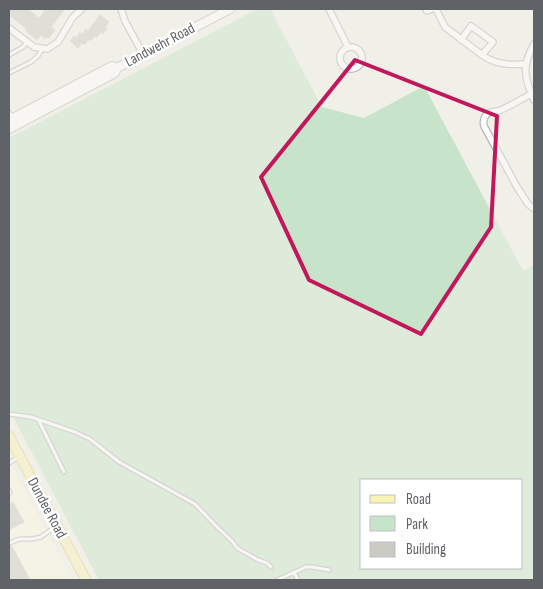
<svg xmlns="http://www.w3.org/2000/svg" width="543" height="589" font-family="'Sofia Sans Condensed',sans-serif">
<style>
.commercial{fill:#fbf8e2}
.green{fill:#c7e4ca;fill-rule:evenodd}
.building{fill:#cbcac4;stroke:#d4d1c7}
.lines{fill:none;stroke-linecap:round;stroke-linejoin:round}
.service-casing{stroke:#b5b7bb;stroke-width:5.5}
.minor-casing{stroke:#b5b7bb;stroke-width:8}
.secondary-casing{stroke:#b6b9bd;stroke-width:10}
.primary-casing{stroke:#e4ce6d;stroke-width:11}
.service{stroke:#fff;stroke-width:3}
.minor{stroke:#fff;stroke-width:5.5}
.secondary{stroke:#fff;stroke-width:8}
.primary{stroke:#f7f3b5;stroke-width:9}
.marked{fill:none;stroke:#c2185b;stroke-width:4;stroke-linejoin:round}
.labels{text-anchor:middle;dominant-baseline:central;stroke-width:5;stroke-linejoin:round;paint-order:stroke}
.street-label{font-size:15px;fill:#5f6266;stroke:#fff}
</style>
<rect width="100%" height="100%" fill="#f0efe8"/>
<path class="commercial" d="M9 460 73 580H9Z"/>
<path class="green" d="M258 9H270L322 107 364 118 424 86 523 271 534 265V580H99L9 409V138ZM362 480H522V568H362Z"/>
<path class="building" d="M9 9H28L39 18 46 9H65L51 27 55 30 49 38 47 37 45 39 41 35 37 40 26 31 27 29 9 15Z
M100 15 109 22 105 27 107 28 103 34 101 32 97 37 95 36 90 41 89 39 84 45 82 43 78 48 70 41 74 36 76 38 80 32 82 34 86 29 88 31Z
M13 502 24 522 9 530V505Z
M9 546H12L30 580H9Z"/>
<g class="lines">
<g class="service-casing">
<path id="service" d="M9 55 23 47 27 42
M9 73 31 62 38 56 42 49
M9 112 12 118
M9 414 31 417 75 432 90 439 119 462 195 504 216 526 232 541 237 548 258 560 267 563 271 567
M39 421 64 472
M9 463 19 457
M9 490 10 493
M9 543 20 539H32L41 537 56 526
M294 572 298 580
M277 580 306 567H312L329 570"/>
</g>
<g class="minor-casing">
<path id="minor" d="M121 9 125 21 143 54
M329 9 348 47
M426 9 427 11 432 9
M436 9 445 27 482 55 493 42 471 26 461 40
M9 28 34 47 47 49 58 42 73 17 82 9
M534 44C522 65 524 78 534 100
M340 58a11 11 0 1 1 22 0a11 11 0 1 1-22 0Z
M482 55C496 65 510 65 526 64
M532 94C520 99 510 107 498 111 493 112 489 111 486 115 483 119 483 122 484 126L517 187 528 204 534 209"/>
</g>
<g class="secondary-casing">
<path id="secondary" d="M117 68 230 9
M9 120 112 66 117 68 115 73 9 129"/>
</g>
<g class="primary-casing">
<path id="primary" d="M9 436 86 580"/>
</g>
<use href="#service" class="service"/>
<use href="#minor" class="minor"/>
<use href="#secondary" class="secondary"/>
<use href="#primary" class="primary"/>
</g>
<path d="M0 0H543V589H0ZM355 60 497 116 491 227 421 334 309 280 261 177Z" fill="#f0efe8" fill-opacity=".55" fill-rule="evenodd"/>
<path class="marked" d="M355 60 497 116 491 227 421 334 309 280 261 177Z"/>
<g class="labels">
<g class="street-label">
<text transform="translate(160 45) rotate(-28)">Landwehr Road</text>
<text transform="translate(47 508) rotate(62)">Dundee Road</text>
</g>
</g>
<rect width="543" height="589" fill="none" stroke="#5f6266" stroke-width="20"/>
<rect x="360" y="479" width="162" height="90" fill="#ffffff" stroke="#bfc0c2"/>
<rect x="370" y="495" width="25" height="8" fill="#f7f3b5" stroke="#bfc0c2"/>
<text x="406" y="504" font-size="15" fill="#5f6266">Road</text>
<rect x="370" y="516" width="25" height="15" fill="#c7e4ca" stroke="#bfc0c2"/>
<text x="406" y="529" font-size="15" fill="#5f6266">Park</text>
<rect x="370" y="542" width="25" height="15" fill="#cbcac4" stroke="#bfc0c2"/>
<text x="406" y="554" font-size="15" fill="#5f6266">Building</text>
</svg>
